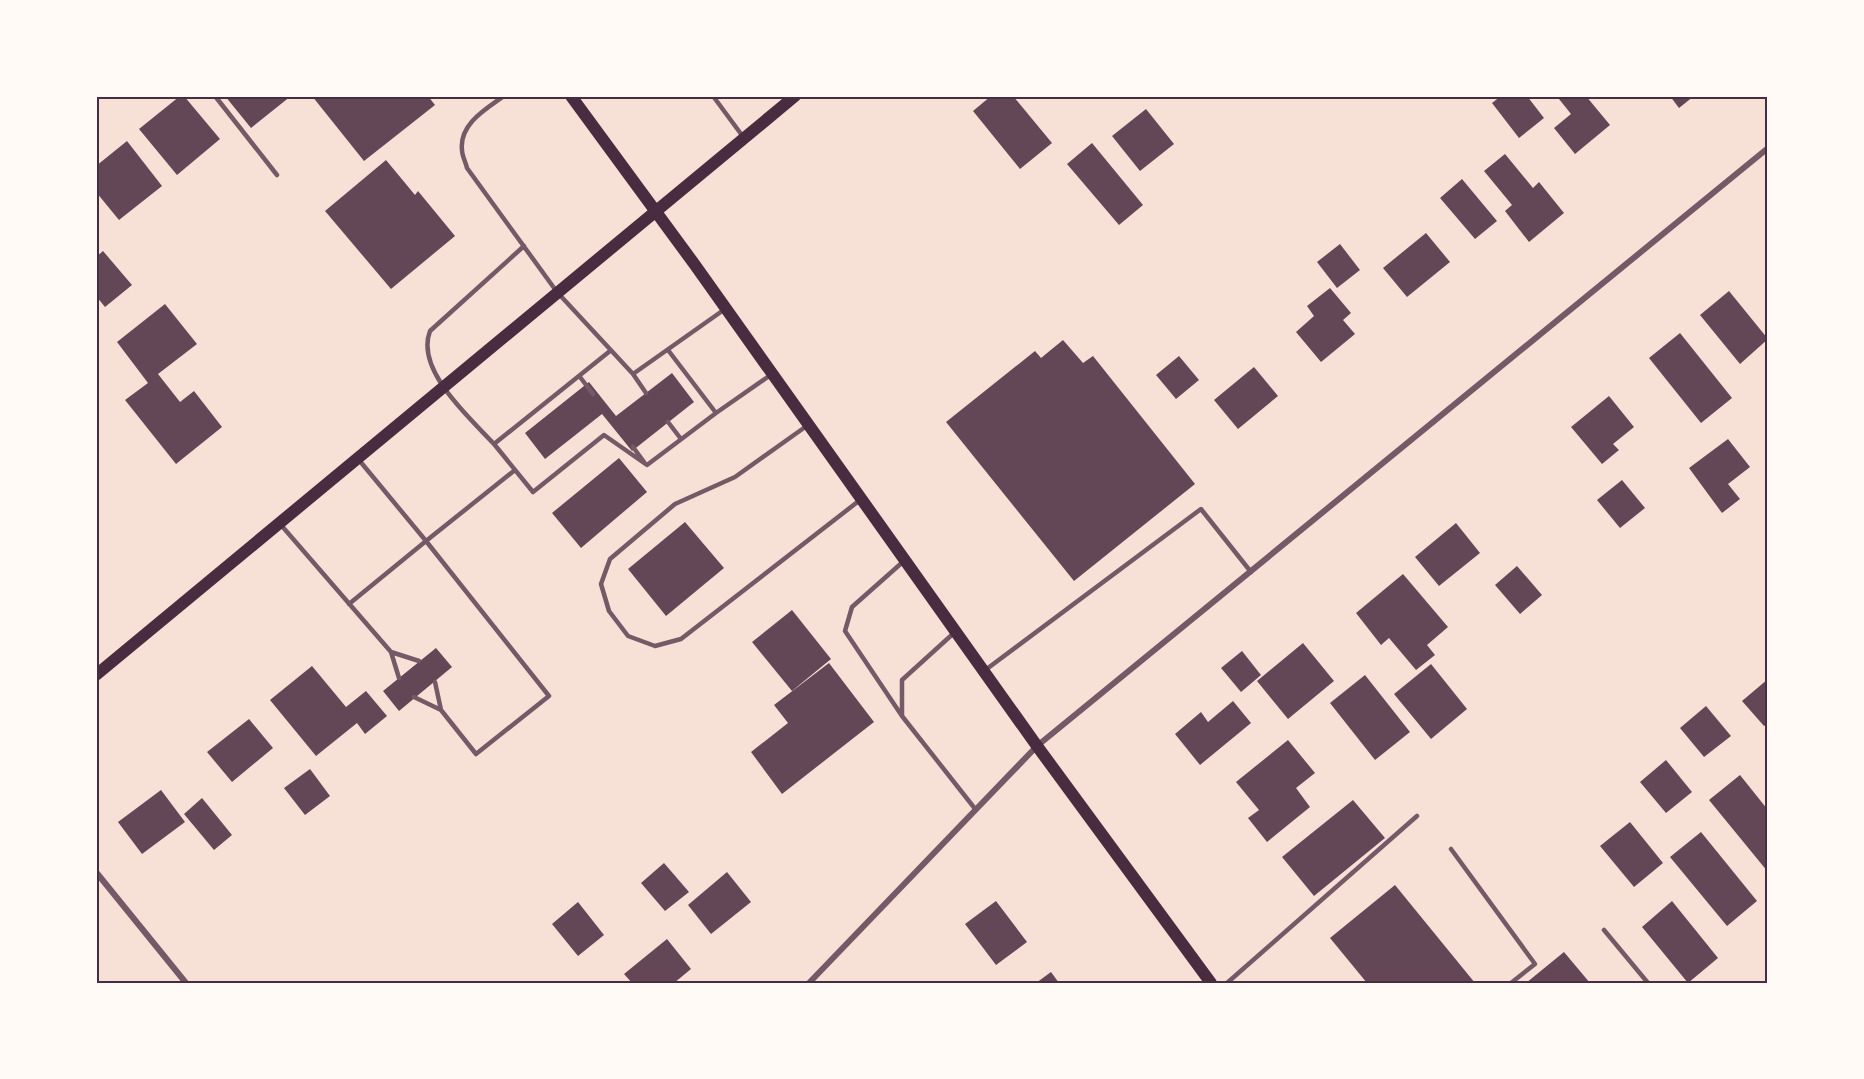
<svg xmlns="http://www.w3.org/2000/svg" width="1864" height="1079" font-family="'Titillium Web',sans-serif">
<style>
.building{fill:#644757}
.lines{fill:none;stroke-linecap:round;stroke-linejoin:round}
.service{stroke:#755966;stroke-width:4.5}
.minor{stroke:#755966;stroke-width:6}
.secondary{stroke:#4a2c40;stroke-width:12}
.neatline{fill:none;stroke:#4a2c40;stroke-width:2}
</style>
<rect width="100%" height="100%" fill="#f7e1d7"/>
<path class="building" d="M180 96H184L220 139 177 175 139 129Z
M225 96H291L251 128Z
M312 96H428L435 105 364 161Z
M991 96H1013L1052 143 1020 169 973 111Z
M1501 96H1527L1544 118 1519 138 1492 103Z
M1563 96H1586L1610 125 1575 154 1554 128 1571 114 1559 99Z
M1670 96H1694L1679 108Z
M1146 109 1174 144 1140 171 1112 136Z
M127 141 162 186 119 220 96 192V166Z
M1092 143 1143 205 1119 225 1067 164Z
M1505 154 1533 188 1539 182 1564 213 1529 242 1505 211 1512 205 1484 171Z
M386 160 415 195 418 191 455 236 391 289 325 211Z
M1462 179 1497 221 1475 239 1440 198Z
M1426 233 1450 262 1407 297 1383 268Z
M1340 244 1360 270 1337 288 1317 262Z
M103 251 132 285 105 307 96 296V257Z
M1330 288 1351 313 1343 320 1355 334 1321 362 1296 332 1314 316 1307 306Z
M1729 291 1768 339 1740 364 1700 315Z
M165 304 197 344 158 374 180 402 194 391 222 427 176 464 125 400 148 383 117 342Z
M1680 333 1732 398 1701 423 1649 358Z
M1063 340 1083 363 1093 356 1195 484 1074 581 946 422 1035 351 1041 358Z
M1179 356 1199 380 1176 399 1156 375Z
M1254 367 1278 396 1238 429 1214 400Z
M672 373 694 402 632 451 602 414 545 459 525 433 589 382 616 416Z
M1609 396 1634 427 1613 444 1619 450 1602 464 1571 427Z
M1728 439 1750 467 1728 484 1740 499 1722 513 1689 468Z
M619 458 647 492 581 548 552 513Z
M1622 480 1645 508 1620 528 1597 500Z
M685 522 724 568 666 616 628 569Z
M1456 523 1480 553 1439 586 1415 557Z
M1517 566 1542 595 1520 614 1495 585Z
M1403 574 1448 627 1427 645 1435 655 1416 670 1389 638 1381 645 1356 613Z
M792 610 831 659 792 691 752 642Z
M1303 643 1334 681 1288 719 1257 681Z
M436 648 452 667 399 711 383 691Z
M1242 651 1261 675 1241 692 1221 668Z
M829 663 874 722 782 794 751 752 788 723 774 705Z
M1431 664 1467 709 1431 739 1394 694Z
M312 666 346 707 366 691 387 716 365 734 357 723 316 756 270 700Z
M1365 675 1410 732 1375 760 1330 703Z
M1768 679V723L1764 726 1742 701Z
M1233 701 1251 723 1200 765 1175 734 1201 712 1208 722Z
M1706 706 1731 736 1704 757 1680 728Z
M249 719 273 748 232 782 207 752Z
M1288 740 1315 773 1296 788 1310 807 1267 842 1248 818 1259 810 1236 782Z
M1666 760 1692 792 1666 813 1640 782Z
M310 769 330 796 305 815 284 788Z
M1740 775 1768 810V872L1709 800Z
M161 790 185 822 142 854 118 822Z
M202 798 232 835 214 850 184 814Z
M1353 800 1385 838 1314 896 1282 857Z
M1630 822 1663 863 1634 887 1600 846Z
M1701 832 1757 901 1727 926 1670 857Z
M664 863 689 892 665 911 641 883Z
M727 872 751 902 711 934 688 905Z
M1395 885 1475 983H1367L1330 938Z
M996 901 1027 942 996 965 965 924Z
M1672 901 1718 958 1688 983 1642 927Z
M578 902 604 935 578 956 552 924Z
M667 939 691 969 674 983H632L624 974Z
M1564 952 1590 983H1526Z
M1051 972 1059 983H1036Z"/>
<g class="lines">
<path class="service" d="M215 96 277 175
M504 96C486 109 459 124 462 150 462 156 466 163 467 168L557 292 633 374 725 309
M713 96 744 138
M524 246 430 331C415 370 469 417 494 444L610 351
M668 350 716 413 772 374
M633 374 646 393
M580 377 593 394
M668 422 681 439
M808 425 735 477 675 504 610 559 601 584 609 611 628 636 655 646 681 639 860 500
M494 444 533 492 604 435 647 465 716 413
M633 447 644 462
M359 460 426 541 515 470
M281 525 391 652 399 678
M349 604 426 541 549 696 476 754 441 710 414 697
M955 632 902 680V716L976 810
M391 652 419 661
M984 671 1201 509 1251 572
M435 682 441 710
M902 716 845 631 852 607 905 560
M1451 849 1535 964 1511 983
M1604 930 1648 983
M1227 983 1417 816"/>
<path class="minor" d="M96 872 186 983
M809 983 1037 746 1768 148"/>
<path class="secondary" d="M571 96 695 265 1037 746 1211 983
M96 675 795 96"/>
</g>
<rect width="1864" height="1079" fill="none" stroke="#fffaf5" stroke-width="195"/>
<rect x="98" y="98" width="1668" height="884" class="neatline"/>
</svg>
